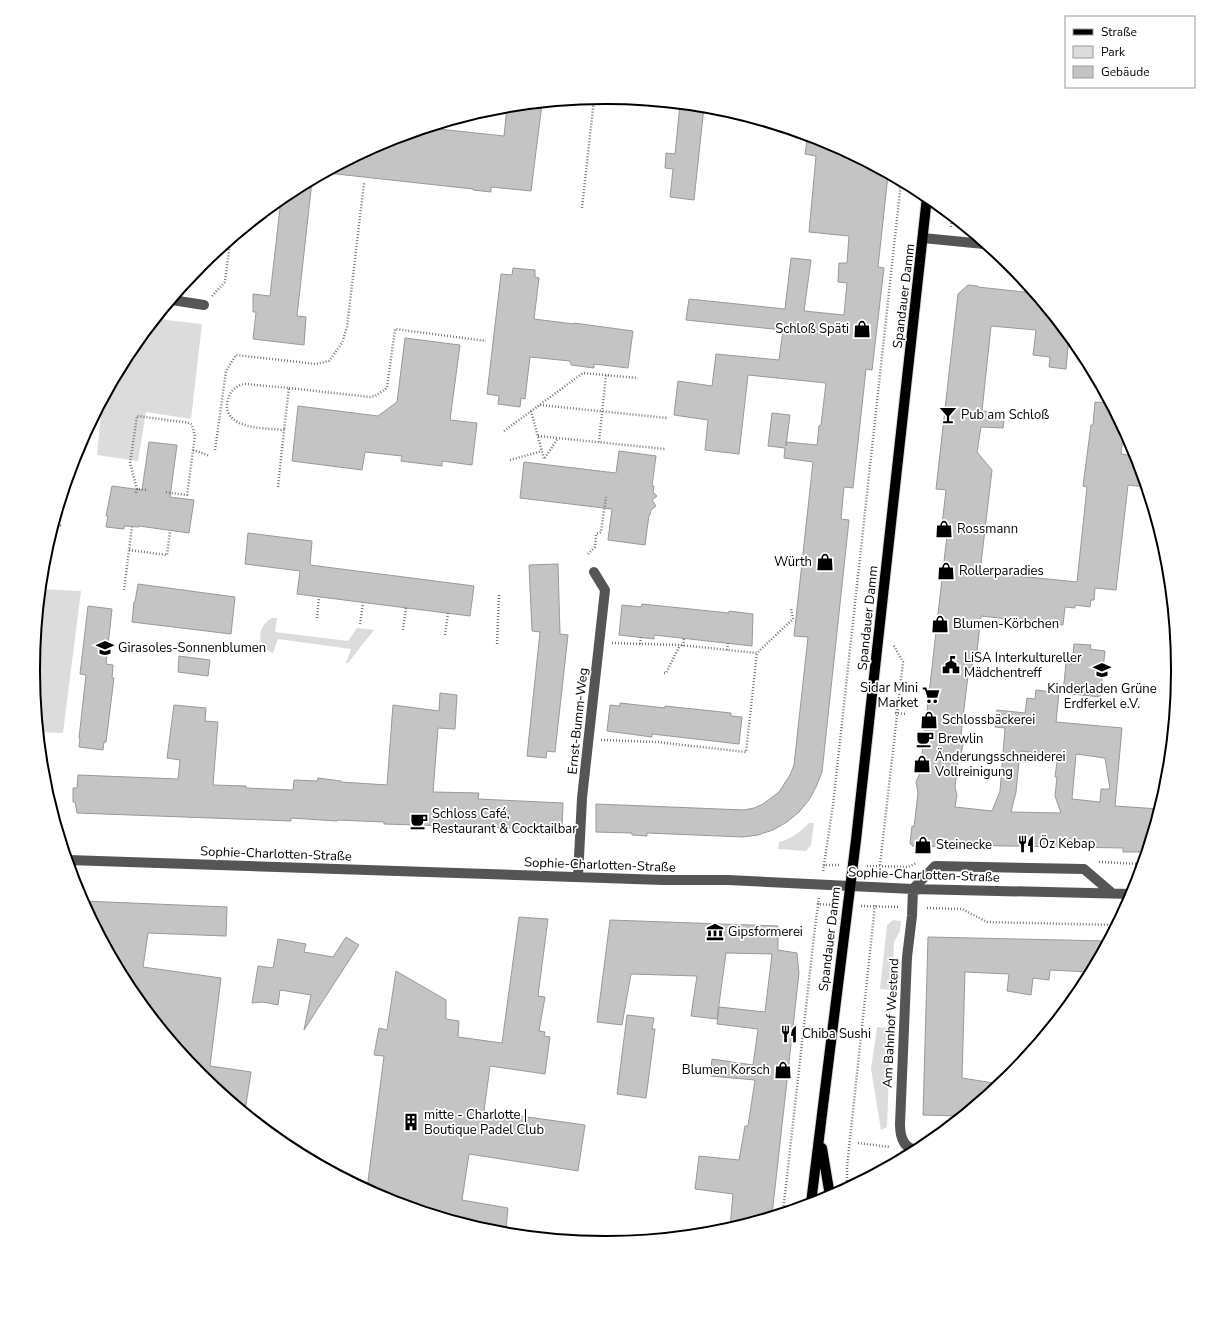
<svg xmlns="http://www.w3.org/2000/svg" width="1211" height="1340" font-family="'Nunito Sans',sans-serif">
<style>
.green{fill:#dcdcdc}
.building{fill:#c4c4c4;stroke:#999;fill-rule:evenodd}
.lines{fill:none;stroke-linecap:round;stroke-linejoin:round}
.major-casing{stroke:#dbdbdb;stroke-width:12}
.path{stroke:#777;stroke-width:2.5;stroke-dasharray:1 2;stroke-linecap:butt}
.minor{stroke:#555;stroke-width:10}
.major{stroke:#000;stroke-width:10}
.labels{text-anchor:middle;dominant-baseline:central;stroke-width:3.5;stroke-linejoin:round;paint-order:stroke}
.street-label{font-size:13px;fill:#000;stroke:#fff}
.poi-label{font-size:13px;fill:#000;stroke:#fff;text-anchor:start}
.rim{fill:none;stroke:#000;stroke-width:2}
</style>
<rect width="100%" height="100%" fill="#fff"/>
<path class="green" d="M157 319 202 324 191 419 146 412 138 461 97 455 102 403 130 352Z
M41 589 81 591 63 733 39 732 33 670Z
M272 618H277L275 632 348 641 357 628 374 630 348 663H346L351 649 278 639 273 653C255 647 257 626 272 618Z
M809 823H814L811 845 806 851 778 849 779 842C792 839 800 832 809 823Z
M893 920 901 921 900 931 894 942 887 1127 881 1130 871 1069 877 1027 887 1028 890 1003 888 1002 890 990 880 989 887 925Z"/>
<path class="building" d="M542 104 531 191 491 187V192L473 190V189L327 173 387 141 429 128 504 136 507 107Z
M680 105 704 107 694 200 670 197 673 169 665 168 666 153 675 154Z
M807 140 827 142 888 175 878 267 884 268 872 370 866 369 853 488 844 487 841 519 849 520 822 772 816 787 809 800 799 812 787 822 773 830 758 835 743 837 647 833V836L632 835V833L596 832V804L744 810 754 808 763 804 779 792 790 775 794 765 808 637 794 636 813 462 784 458 785 448 768 446 772 413 790 415 786 446V442L817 445 819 426 821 425 826 383 748 375 739 454 705 450 708 420 674 415 678 381 712 386 716 354 779 360 783 330 686 320 689 299 785 309 791 258 811 260 804 311 844 315 847 283 838 282 839 263H847L849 236 809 232 816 156 805 154Z
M312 181 297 316 306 317 304 345 253 339 256 312H253V294L270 296 281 199 288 194Z
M513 268 535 270V277L539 278 534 319 574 324V323L633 331 628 368 594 364V368L571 365 570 361 530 357 525 399 521 398 520 407 498 404 499 396 487 394 501 274 512 275Z
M968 285 978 286V287L1033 293 1069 336 1066 369 1049 367 1050 357 1033 355 1036 330 991 326 982 411 1005 413 1003 428 981 427 977 452 992 470 980 572 1077 582 1087 487 1083 486 1091 425H1093L1095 402 1109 403 1121 425 1123 436 1121 454 1136 456 1145 487 1128 485 1116 590 1095 588 1094 600H1091L1090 607 1075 605V608L1065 607 1063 625 981 616 977 651 974 653 972 668 969 667 960 743 963 744 960 761H958L955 787 957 795 955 807 992 811 1000 791 1005 728 995 727 997 710 1025 713 1027 698 1035 699 1036 690 1059 693 1056 722 1122 728 1115 806 1159 809 1146 852H1123V848L951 845 950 847 912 846V844H910L912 826 914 827 918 793 916 782 920 773 947 535 941 534 946 490 936 489 958 294ZM1020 751 1058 755 1055 777H1057L1055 796 1061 813 1011 812 1016 792ZM1076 754 1105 758 1110 789H1101L1100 802 1072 799Z
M405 338 460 345 450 420 477 423 472 465 442 461V466L408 462 401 461 402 456 365 452 362 470 292 461 298 406 378 416 397 402Z
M149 442 177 445 170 497 194 500 189 533 139 526V527L124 526V529L106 527 108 516H106L112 486 142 490Z
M619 451 656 456 652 486H654L653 492 657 496 652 500 656 506 651 510 650 515H649L645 545 608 540 612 509 520 498 524 462 616 473Z
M248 533 312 541 310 565 474 586 470 616 297 594 300 571 245 564Z
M558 564 560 634 568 635 555 752 547 751 546 758 527 756 540 632 532 631 529 565Z
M138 584 235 597 231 634 132 622 134 602H135Z
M642 604 729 613V611L753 614 752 646 654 635V639L619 635 622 605 641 607Z
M88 606 112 609 106 664 113 665 112 678H114L106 742H104L103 750 79 747 80 739 79 738 86 675 80 674Z
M1074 644 1091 645 1090 649 1105 651 1100 697 1063 693 1066 663 1072 664Z
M179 656 210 660 208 676 178 672Z
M440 693 457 695 455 729 438 728 433 792 479 793 478 799 563 803 562 830 526 829V833L512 832V828L384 824V822L338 820 337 821 291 818V821L77 813 75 802H73V788H77L78 775 178 779 180 760 167 758 174 705 206 708 205 721 218 722 213 785 246 786V788L293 790 294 780 317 781 318 778 341 781V782L387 785 393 705 439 711Z
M620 703 665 708V706L731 713V716L742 717 739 744 652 734V737L607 731 610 705 620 706Z
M83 901 227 907 226 936 148 933 143 967 221 978 210 1066 251 1072 245 1111 201 1075 129 988Z
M519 917 548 919 538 996 545 997 539 1031 545 1032 544 1036 550 1037 545 1074 490 1066 484 1111 585 1125 578 1171 469 1154 462 1200 508 1208 506 1229 474 1226 386 1199 367 1189 384 1056 374 1055 379 1028 387 1030 396 971 446 1000V1019L459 1021 458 1037 502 1043Z
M610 920 778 926V950L797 953 799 973 772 1215 730 1228 733 1194 695 1189 699 1156 739 1160 745 1126H748L755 1080 710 1076 712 1059 753 1065 758 1029 717 1024 719 1007 765 1012 772 954 726 953 717 1019 691 1016 697 976 631 974 622 1025 597 1022Z
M346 937 359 945 304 1030 311 995 280 990 278 1005 263 1002 252 1003 258 966 273 968 278 939 306 944 304 952 333 957Z
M928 937 1107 941 1090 972 1050 970 1049 980 1033 978 1031 995 1007 991 1009 974 965 972 962 1078 1000 1084 960 1116 923 1115Z
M627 1015 654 1018 652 1029H655L646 1098 617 1094Z"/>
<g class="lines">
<g class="major-casing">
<path id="major" d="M822 1148 830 1196
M811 1203 856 840 927 197"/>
</g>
<path class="path" d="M582 208 594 99
M951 227 952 218
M212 296 225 282 230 241
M289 388 370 397 375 396 387 388 395 329 486 341
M540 405 667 418
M531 411 544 459 558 438
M504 431 583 373 638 378
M538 436 665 449
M599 442 606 375
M193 450 210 456
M215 450 226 371 236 355 316 364 329 361 342 343 347 327 364 183
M510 460 542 451
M278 487 284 430C267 428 236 430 228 412 226 407 227 401 229 396 232 389 238 385 245 384L289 388 284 430
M137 489 130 463 137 416 190 423 192 425 195 436 187 495 164 492
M136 493 137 489 148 490
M55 522 61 526
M129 550 167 555 170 532
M588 554 595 547 596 534 601 532 606 497
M124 590 132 527
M317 618 319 597
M360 624 363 603
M403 630 406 608
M445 635 448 613
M612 643 680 645 757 653 793 619 791 609
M497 644 499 595
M640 644 641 637
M683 646 684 639
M727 650 728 643
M664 673H666L680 645
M895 713 906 714
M601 740 657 742 746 752 757 653
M1099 862 1142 864
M824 866V865H840
M867 866 908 867 917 863
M823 871 833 805 901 182
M879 874 903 662 893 644
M818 903V904L834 905
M861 906 898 907
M927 908 962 909 987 922 1115 925
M858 1143 890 1147
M847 1187V1167L875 905
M783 1212 815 927 819 898"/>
<path class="minor" d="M923 238 984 244
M172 300 204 305
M68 860 663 880H728L913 889 1132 894
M578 877 582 798 605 590 594 572
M916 1150C903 1148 900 1136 900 1124L907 957 912 916 913 889 935 866 1084 869 1112 893"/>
<use href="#major" class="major"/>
</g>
<defs>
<g id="shop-bare" transform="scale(1.38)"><path d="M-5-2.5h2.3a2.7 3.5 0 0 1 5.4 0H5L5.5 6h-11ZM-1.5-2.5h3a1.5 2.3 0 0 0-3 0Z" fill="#000" stroke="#fff" stroke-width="2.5" paint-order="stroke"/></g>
<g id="bar-bare" transform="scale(1.38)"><path d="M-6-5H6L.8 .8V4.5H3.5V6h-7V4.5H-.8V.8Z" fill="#000" stroke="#fff" stroke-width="2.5" paint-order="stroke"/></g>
<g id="school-bare" transform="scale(1.38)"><path d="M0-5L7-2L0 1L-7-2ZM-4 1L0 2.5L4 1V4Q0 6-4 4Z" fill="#000" stroke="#fff" stroke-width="2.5" paint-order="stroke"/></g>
<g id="civic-bare" transform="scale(1.38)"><path d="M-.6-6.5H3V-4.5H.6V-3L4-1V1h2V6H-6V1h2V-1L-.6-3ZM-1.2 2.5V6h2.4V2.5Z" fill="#000" stroke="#fff" stroke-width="2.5" paint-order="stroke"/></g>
<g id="supermarket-bare" transform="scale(1.38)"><path d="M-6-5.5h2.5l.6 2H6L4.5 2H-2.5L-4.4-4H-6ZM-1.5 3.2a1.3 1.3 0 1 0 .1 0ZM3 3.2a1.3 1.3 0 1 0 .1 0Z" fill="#000" stroke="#fff" stroke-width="2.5" paint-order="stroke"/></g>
<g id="cafe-bare" transform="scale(1.38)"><path d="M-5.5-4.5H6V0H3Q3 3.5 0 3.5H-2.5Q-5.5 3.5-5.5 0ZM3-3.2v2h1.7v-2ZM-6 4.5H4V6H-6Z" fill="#000" stroke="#fff" stroke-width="2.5" paint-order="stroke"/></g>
<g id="restaurant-bare" transform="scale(1.38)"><path d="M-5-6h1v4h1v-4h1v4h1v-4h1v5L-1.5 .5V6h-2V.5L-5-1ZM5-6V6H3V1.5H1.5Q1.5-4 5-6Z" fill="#000" stroke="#fff" stroke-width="2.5" paint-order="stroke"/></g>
<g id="museum-bare" transform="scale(1.38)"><path d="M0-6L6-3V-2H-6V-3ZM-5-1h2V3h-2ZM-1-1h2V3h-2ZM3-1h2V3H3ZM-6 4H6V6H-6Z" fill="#000" stroke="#fff" stroke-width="2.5" paint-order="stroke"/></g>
<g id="building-bare" transform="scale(1.38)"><path d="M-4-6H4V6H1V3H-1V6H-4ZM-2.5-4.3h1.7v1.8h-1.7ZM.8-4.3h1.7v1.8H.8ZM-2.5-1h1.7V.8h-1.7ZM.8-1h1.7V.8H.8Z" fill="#000" stroke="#fff" stroke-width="2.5" paint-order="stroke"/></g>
</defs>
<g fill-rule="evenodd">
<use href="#shop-bare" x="862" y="329"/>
<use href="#bar-bare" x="948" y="415"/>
<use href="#shop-bare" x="944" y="529"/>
<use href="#shop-bare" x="825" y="562"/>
<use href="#shop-bare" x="946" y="571"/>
<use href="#shop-bare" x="940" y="624"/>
<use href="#school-bare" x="105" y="648"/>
<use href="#civic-bare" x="951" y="665"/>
<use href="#school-bare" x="1102" y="670"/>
<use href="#supermarket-bare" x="931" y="695"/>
<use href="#shop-bare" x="929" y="720"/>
<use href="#cafe-bare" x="925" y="739"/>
<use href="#shop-bare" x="922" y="764"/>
<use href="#cafe-bare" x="419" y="821"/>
<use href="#restaurant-bare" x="1026" y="844"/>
<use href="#shop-bare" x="923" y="845"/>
<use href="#museum-bare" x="715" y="932"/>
<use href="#restaurant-bare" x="789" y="1034"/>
<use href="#shop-bare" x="783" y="1070"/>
<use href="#building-bare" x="411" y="1122"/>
</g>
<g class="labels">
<g class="street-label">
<text transform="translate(904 296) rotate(-83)">Spandauer Damm</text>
<text transform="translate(868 618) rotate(-84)">Spandauer Damm</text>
<text transform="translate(578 721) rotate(-84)">Ernst-Bumm-Weg</text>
<text transform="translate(276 854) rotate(2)">Sophie-Charlotten-Straße</text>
<text transform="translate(600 865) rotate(2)">Sophie-Charlotten-Straße</text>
<text transform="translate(924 875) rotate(2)">Sophie-Charlotten-Straße</text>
<text transform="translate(830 939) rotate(-83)">Spandauer Damm</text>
<text transform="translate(891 1023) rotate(-87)">Am Bahnhof Westend</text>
</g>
<g class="poi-label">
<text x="849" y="329" text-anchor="end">Schloß Späti</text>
<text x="961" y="415">Pub am Schloß</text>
<text x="957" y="529">Rossmann</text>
<text x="812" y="562" text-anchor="end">Würth</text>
<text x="959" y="571">Rollerparadies</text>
<text x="953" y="624">Blumen-Körbchen</text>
<text x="118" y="648">Girasoles-Sonnenblumen</text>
<text x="964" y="658">LiSA Interkultureller<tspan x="964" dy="15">Mädchentreff</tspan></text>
<text x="918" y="688" text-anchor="end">Sidar Mini<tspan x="918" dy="15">Market</tspan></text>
<text x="1102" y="689" text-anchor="middle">Kinderladen Grüne<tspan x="1102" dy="15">Erdferkel e.V.</tspan></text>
<text x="942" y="720">Schlossbäckerei</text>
<text x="938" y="739">Brewlin</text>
<text x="935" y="757">Änderungsschneiderei<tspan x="935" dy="15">Vollreinigung</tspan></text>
<text x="432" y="814">Schloss Café,<tspan x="432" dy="15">Restaurant &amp; Cocktailbar</tspan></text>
<text x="1039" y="844">Öz Kebap</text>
<text x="936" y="845">Steinecke</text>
<text x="728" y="932">Gipsformerei</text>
<text x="802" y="1034">Chiba Sushi</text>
<text x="770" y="1070" text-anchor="end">Blumen Korsch</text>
<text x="424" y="1115">mitte - Charlotte |<tspan x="424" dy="15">Boutique Padel Club</tspan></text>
</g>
</g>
<path d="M0 0H1211V1340H0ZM605 104H606A565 565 0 0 1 1171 669V671A565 565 0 0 1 606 1236H605A565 565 0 0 1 40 671V669A565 565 0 0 1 605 104Z" fill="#fff" fill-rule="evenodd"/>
<path class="rim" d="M605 104H606A565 565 0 0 1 1171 669V671A565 565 0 0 1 606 1236H605A565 565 0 0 1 40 671V669A565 565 0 0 1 605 104Z"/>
<rect x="1065" y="16" width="130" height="72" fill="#ffffff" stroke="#999999"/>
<rect x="1073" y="29" width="20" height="6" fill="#000000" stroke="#999999"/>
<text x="1101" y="36" font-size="12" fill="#000000">Straße</text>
<rect x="1073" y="46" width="20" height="12" fill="#dcdcdc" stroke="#999999"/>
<text x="1101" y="56" font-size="12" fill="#000000">Park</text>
<rect x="1073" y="66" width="20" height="12" fill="#c4c4c4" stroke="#999999"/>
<text x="1101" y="76" font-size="12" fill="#000000">Gebäude</text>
</svg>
